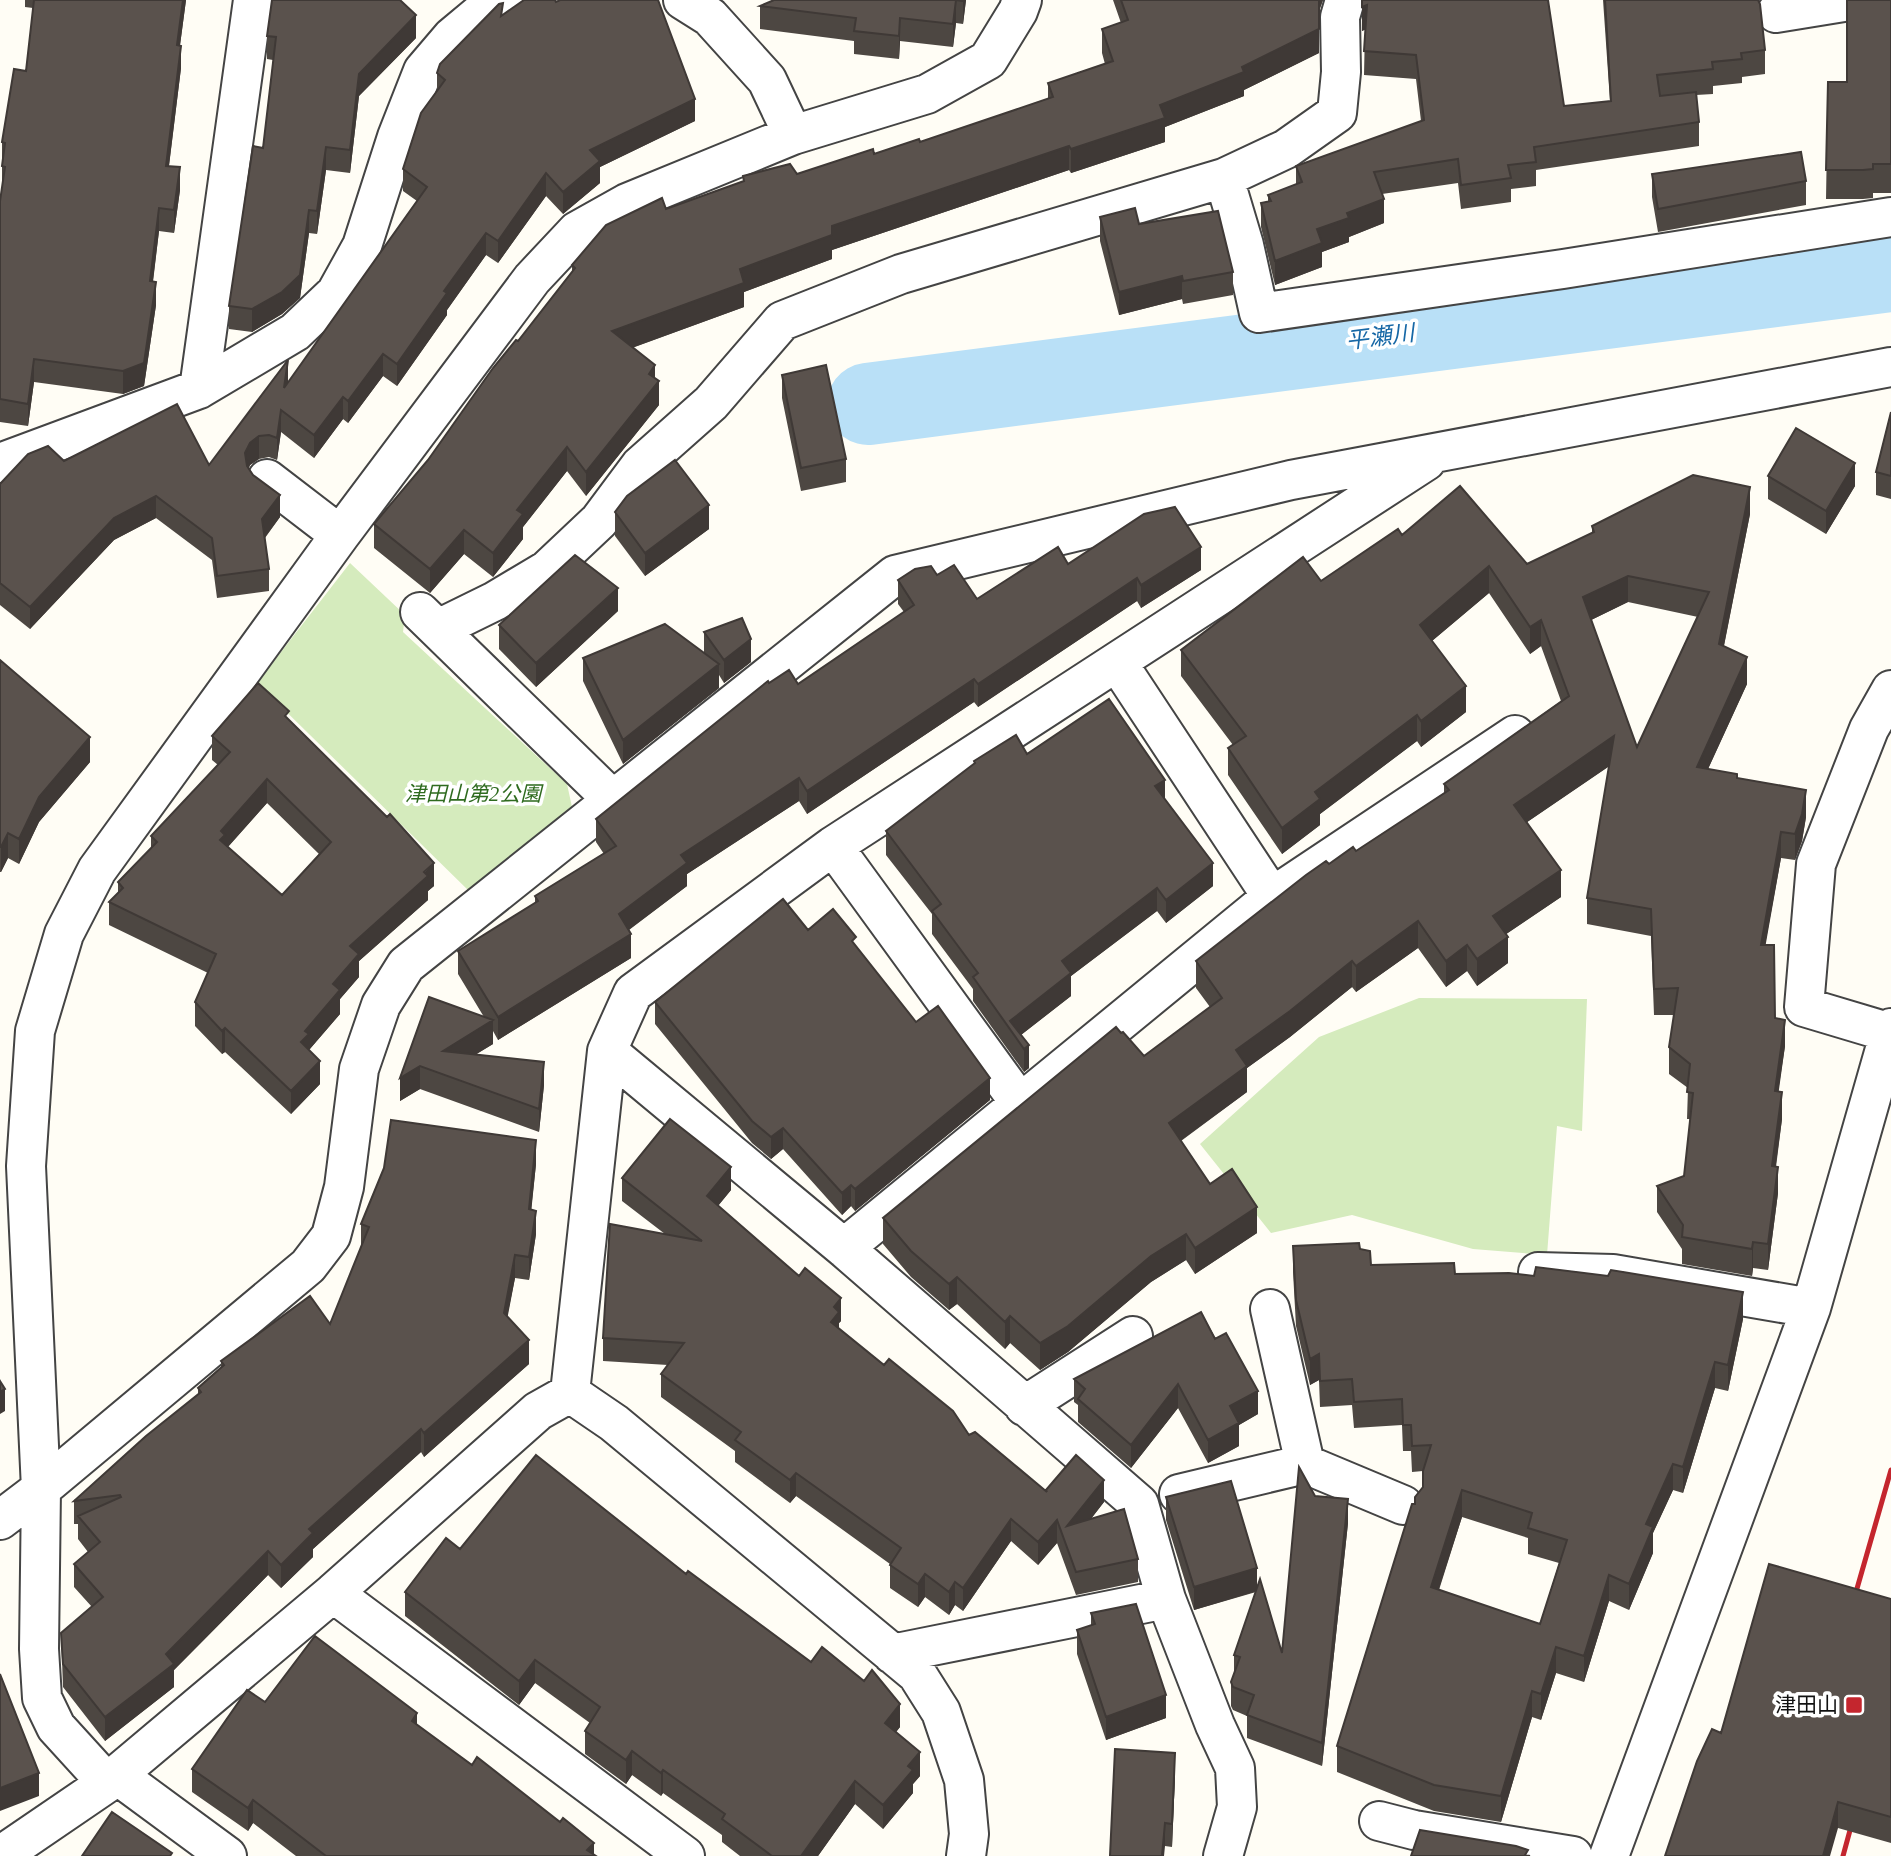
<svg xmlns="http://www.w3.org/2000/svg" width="1891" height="1856" font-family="'Times New Roman','Noto Sans JP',serif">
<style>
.green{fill:#d5ebbd}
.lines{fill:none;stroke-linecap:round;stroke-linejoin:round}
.river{stroke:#b9e0f7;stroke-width:82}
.minor-casing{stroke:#444;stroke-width:42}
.minor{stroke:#fff;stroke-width:38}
.rail{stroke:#c4262e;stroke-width:5}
.wall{fill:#4d4742;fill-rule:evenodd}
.shaded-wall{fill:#3f3936}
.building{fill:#5a524d;stroke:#3f3936;stroke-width:2;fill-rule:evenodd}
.poi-dot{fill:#c4262e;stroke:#fff;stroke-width:2.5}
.labels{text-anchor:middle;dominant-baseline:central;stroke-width:7;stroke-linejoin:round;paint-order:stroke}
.park-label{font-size:21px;font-style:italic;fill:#2f6b1f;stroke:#fff}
.poi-label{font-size:21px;fill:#111;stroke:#fff;text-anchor:end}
.water-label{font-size:23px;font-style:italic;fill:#1768a6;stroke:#fff}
</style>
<rect width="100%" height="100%" fill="#fffdf5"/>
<path class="green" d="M350 563 405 615 403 632 567 784 572 807 470 892 257 683Z
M1419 998 1587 999 1582 1131 1557 1126 1547 1255 1473 1249 1352 1215 1271 1233 1200 1144 1319 1037Z"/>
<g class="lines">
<path class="river" d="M868 404 1891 271"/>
<g class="minor-casing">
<path id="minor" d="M683 0 710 17 767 80 793 135
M1776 13 1856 0
M1224 178 1244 245 1259 313 1563 269 1891 217
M199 389 253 0
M0 463 199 389 295 332 336 293 362 246 397 137 423 71 452 37 488 7 506 0
M267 479 340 535
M420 612 612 799
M438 629 495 601 547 570 599 521 640 466 711 403 782 321 901 274 1224 178 1286 149 1337 113 1341 72 1340 17 1345 0
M1117 662 1272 897
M1891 690 1869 729 1816 864 1804 1007 1891 1033
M833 846 1020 1103
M607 1051 844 1248 1139 1504 1166 1599 1215 1725 1235 1768 1237 1807 1223 1856
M844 1248 1272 897 1515 735
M1538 1272 1613 1274 1811 1308
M1270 1309 1305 1464
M570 1393 607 1051 633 993 833 846 1426 461
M1024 1406 1133 1336
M1179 1494 1305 1464 1403 1505
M0 1520 41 1489 308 1266 331 1236 344 1187 359 1069 381 1005 406 965 895 575 1291 480 1891 367
M333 1593 685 1856
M892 1654 1166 1599
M117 1775 227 1856
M107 1783 56 1727 42 1698 39 1649 41 1489 26 1166 35 1031 64 934 97 870 340 535 532 279 577 231 627 203 793 135 927 94 988 60 1018 11 1022 0
M1379 1821 1414 1830 1573 1856
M0 1856 107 1783 333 1593 538 1411 570 1393 614 1423 917 1674 941 1712 964 1780 969 1834 966 1856
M1609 1856 1811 1308 1891 1028"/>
</g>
<use href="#minor" class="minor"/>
<path class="rail" d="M1852 1606 1891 1470
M1843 1856 1855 1812"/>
</g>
<path class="wall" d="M25 0H186L180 45 181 68 169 166 180 190 174 233 159 231 153 282 156 305 144 386 123 394 34 382 28 426 0 422V201L2 189V142L26 71 33 8 25 7Z
M774 0H966L963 24 956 23 953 47 900 41 899 59 854 54V41L760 29V6Z
M1113 0H1323L1319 11V53L1244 90V96L1165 127V142L1071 173 1069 170 832 250V259L744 292V307L632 348 655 378 659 405 586 496 567 471 523 527V539L493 577 464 554 430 593 374 548V524L428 460 572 272V265L666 209 743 181V176L797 174 920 142 1048 99V83L1105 64 1102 53V29L1121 23Z
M1362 0 1564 106 1610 101 1603 0H1758L1765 50V74L1742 77V83L1713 86V94L1696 95 1699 122V146L1536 170V186L1511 189V202L1461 209 1458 183 1382 194 1384 223 1349 237V242L1322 252V267L1275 285 1261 227V203L1268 202V195L1296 184V166L1421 121 1416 79 1364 75 1365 29 1362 31Z
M1891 0V193H1873V198L1863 199H1826L1828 82H1847Z
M503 15 695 121 600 167V183L563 214 546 196 498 263 486 255 447 310V315L397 386 383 376 348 423 343 419 314 458 281 432 277 460 269 457 259 459 250 465 249 468 280 517 265 538 269 569V591L217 598 212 560 156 518 114 540 30 629 0 605V484L64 461 209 465 288 383 417 201 403 191V169L437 91V73Z
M267 36 416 38 359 96 350 173 326 170 317 234 309 233 300 298 282 314 252 332 229 329V306L263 148 273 60 267 59Z
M1652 174 1806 181V205L1658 232 1652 197Z
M1100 217 1139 224 1233 272V295L1183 304 1182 299 1119 315 1100 241Z
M782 375 846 459V482L801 491 782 398Z
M1891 412V499L1876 495V472Z
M1768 476 1855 486 1826 534 1768 499Z
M615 512 709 529 645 576 615 536Z
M1750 514 1724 646 1747 684 1708 769 1737 778 1806 817 1802 841 1795 860 1781 858 1765 945 1775 1018 1785 1046 1778 1092 1782 1119 1776 1167 1778 1193 1768 1270 1753 1268 1752 1276 1682 1264V1249L1657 1212V1186L1684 1176 1690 1119H1687L1688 1088 1669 1074V1047L1674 1015H1654L1651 936 1587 924V898L1609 766 1527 822 1561 897 1506 934 1508 963 1477 986 1467 971 1446 987 1418 948 1356 992 1352 987 1290 1037 1247 1068V1092L1181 1141 1210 1184 1257 1233 1195 1274 1186 1260 1151 1282 1068 1352 1040 1370 1010 1343 1005 1349 957 1304 949 1310 911 1277 883 1244V1218L1121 1033 1144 1056 1210 1007 1196 988V961L1329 864 1356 851 1444 793V784L1561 701 1541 646 1530 654 1489 593 1432 641 1466 712 1421 747 1417 741 1320 814V825L1282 854 1228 775V748L1233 745 1181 676V650L1321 581 1402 535 1527 564 1592 534V526ZM1628 602 1698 617 1637 747 1591 620Z
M1068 564 1201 570 1141 608 1137 601 978 707 974 702 807 814 799 801 687 874V886L629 930 631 958 498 1040 493 1031V1044L475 1055 544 1085 539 1132 420 1089 400 1101V1078L484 1017 458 974V951L535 903V896L604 854 596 842V819L769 683 798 684 904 612 898 604V580L937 575 977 599Z
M618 611 536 687 499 649V625Z
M704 632 751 662 724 683 719 675V688L623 764 583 681V658L704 653Z
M0 660 90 762 39 822 19 864 8 858 1 872H0Z
M289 720 434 886 428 891V900L359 961V977L340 999V1014L309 1050 320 1084 291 1114 225 1052 222 1054 195 1026V1002L208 973 109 925V902L118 893V882L151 848V836L218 765 212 760V736ZM267 803 319 854 282 895 228 847Z
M1027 754 1165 799 1213 886 1166 923 1157 911 1071 976V996L1021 1035 1029 1045V1068L1024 1072 973 1001V989L932 934V914L886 855V831L974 764V761Z
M808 930 856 947 916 1022 990 1100 855 1211 851 1206 842 1215 783 1149 771 1159 752 1143 655 1024V1002Z
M536 1164 531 1210 536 1234 529 1280 515 1278 507 1317 529 1364 424 1457 421 1452 313 1549V1557L281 1588 268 1575 174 1670V1687L105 1741 63 1687 61 1633 92 1607 74 1587V1564L88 1552 78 1539V1524H74V1501L198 1394V1388L221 1367V1361L330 1324 361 1247V1224Z
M622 1178 731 1190 718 1206 841 1321 839 1323V1329L969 1435 1046 1492 1104 1502 1091 1519 1138 1559V1582L1076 1595 1057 1543 1038 1565 1011 1541 963 1611 955 1605 949 1615 925 1597 918 1607 890 1588V1564L796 1496 790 1503 735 1462V1451L661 1397V1374L668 1365 603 1361V1338L665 1234 622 1201Z
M1293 1246 1360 1249 1371 1265 1455 1274 1743 1319 1728 1391 1715 1388 1683 1493 1673 1490 1653 1533V1553L1629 1610 1609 1601 1584 1682 1556 1673 1541 1720 1532 1717 1501 1822 1434 1811 1337 1772V1746L1415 1504 1423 1488V1471L1412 1472 1411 1451H1403L1402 1425 1354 1428 1352 1405 1320 1407 1319 1380 1310 1385 1296 1326 1293 1272ZM1462 1517 1528 1538V1554L1559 1563 1540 1624 1439 1590Z
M1201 1312 1258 1414 1239 1425V1446L1208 1463 1178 1408 1131 1468 1078 1422V1405L1074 1402V1379Z
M1315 1496 1348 1523 1322 1766 1247 1738V1716L1233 1710 1231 1706V1682L1234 1675V1655L1256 1592 1194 1610 1166 1520V1497L1257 1589 1282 1653Z
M460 1549 686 1574 811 1662 900 1727 896 1732 920 1776 913 1784V1793L883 1829 855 1804 818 1856H740L722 1842V1835L663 1793 661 1796 632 1775 626 1784 585 1754V1731L590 1723 535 1683 519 1705 405 1616V1592Z
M1891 1599V1843L1838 1828 1721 1733Z
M1091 1613 1166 1718 1106 1740 1077 1654V1630L1091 1626Z
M265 1702 417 1725 596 1856H296L253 1823 248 1831 192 1792V1769Z
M1175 1776 1172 1847 1165 1846 1110 1856Z"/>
<path class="shaded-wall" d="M183 0H186L177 68V45Z
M956 0V23L953 47V24Z
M963 0H966L963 24Z
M1319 0H1323L1319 11V53L1244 90V96L1165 127V142L1071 173V149L1160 105Z
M1367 5V29L1362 31V7Z
M416 15V38L359 96 350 173V150L359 74Z
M900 18V41L899 59V36Z
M181 46V68L166 189V166Z
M695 99V121L600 167V183L563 214V192L590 150Z
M1069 146V170L832 250V259L744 292V307L612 355V331L832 226Z
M326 147V170L317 234V211Z
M180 167V190L174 233V210Z
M546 173V196L498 263V241Z
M1384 199V223L1349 237V242L1322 252V267L1275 285V261L1317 229 1347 213Z
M159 208V231L150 304V281Z
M309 210V233L300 298 282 314 252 332V309Z
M486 233V255L447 310V315L397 386V364L444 291Z
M1182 276V299L1119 315V292Z
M156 282V305L144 386 123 394V371Z
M383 354V376L348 423V401Z
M34 359V382L28 426V404Z
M288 360V382L284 410V388Z
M655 365V386L659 381V405L586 496V472Z
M343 397V419L314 458V435Z
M281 410V432L277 460V438Z
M259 436V459L250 465 245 475V453L250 443Z
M567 447V471L523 527V539L493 577V553L517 510Z
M1855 463V486L1826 534V511Z
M1750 487V514L1719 670V644Z
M280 495V517L262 541V519Z
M156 496V518L114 540 30 629V607L114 518Z
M709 505V529L645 576V553Z
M464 530V554L430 593V569Z
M1201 547V570L1141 608V585Z
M1489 566V593L1420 651V625Z
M1628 576V602L1583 624V597Z
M1137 578V601L978 707V684Z
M618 588V611L536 687V663Z
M1541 620V646L1530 654V627Z
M751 639V662L724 683V660Z
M1747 657V684L1697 793V767Z
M719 664V688L623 764V740Z
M974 679V702L807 814V791Z
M1466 686V712L1421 747V721Z
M1417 715V741L1320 814V825L1282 854V828L1315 792Z
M1614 736V763L1514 831V805Z
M90 737V762L39 822 19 864V839L39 797Z
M799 778V801L687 874V886L619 937V914L681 855Z
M267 779V803L225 850 220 864 221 831Z
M1165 780V803L1155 786Z
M1806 790V817L1802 841 1795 860V834Z
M1781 832V858L1761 971V945Z
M8 833V858L1 872V847Z
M434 863V886L428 891V900L359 961V977L340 999V1014L309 1050 301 1042 305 1031 333 984 350 946Z
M1213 863V886L1166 923V900Z
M1561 870V897L1493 943V916Z
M1157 888V911L1071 976V996L1017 1038 1010 1021 1062 961Z
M1418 921V948L1356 992V966Z
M631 934V958L498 1040V1017Z
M1508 937V963L1477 986V959Z
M1467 945V971L1446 987V961Z
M1352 961V987L1290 1037 1247 1068V1092L1169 1149V1123L1236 1050Z
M493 1020V1044L443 1074V1051Z
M1785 1020V1046L1775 1118V1091Z
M225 1028V1052L222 1054V1031Z
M1029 1045V1068L1024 1072V1049Z
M320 1061V1084L291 1114V1091Z
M544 1062V1085L539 1132V1109Z
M420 1066V1089L400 1101V1078Z
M990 1078V1100L855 1211V1189Z
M1782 1092V1119L1772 1193V1166Z
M783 1128V1149L771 1159V1137Z
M536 1140V1164L529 1233V1209Z
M731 1167V1190L707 1219V1196Z
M1778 1167V1193L1768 1270V1244Z
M851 1185V1206L842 1215V1193Z
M1257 1207V1233L1195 1274V1248Z
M536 1211V1234L529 1280V1257Z
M1186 1234V1260L1151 1282 1068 1352 1040 1370V1343L1151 1256Z
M1753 1242V1268L1752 1276V1249Z
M515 1255V1278L504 1336V1313Z
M957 1277V1304L949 1310V1284Z
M1743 1292V1319L1728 1391V1365Z
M841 1298V1321L839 1323V1335L831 1322 834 1307Z
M1010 1316V1343L1005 1349V1322Z
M529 1340V1364L424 1457V1433Z
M1319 1354V1380L1310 1385V1359Z
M1715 1362V1388L1683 1493V1467Z
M1178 1384V1408L1131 1468V1445Z
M5 1389V1411L0 1414V1392Z
M1258 1391V1414L1239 1425V1446L1208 1463V1440L1230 1406Z
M421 1429V1452L313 1549V1557L281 1588V1565L309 1529Z
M1673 1464V1490L1653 1533V1553L1629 1610V1584L1646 1524Z
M796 1473V1496L790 1503V1480Z
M1104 1480V1502L1067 1549V1526Z
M1462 1490V1517L1431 1613V1587Z
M1348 1499V1523L1322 1766V1743Z
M1011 1519V1541L963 1611V1588Z
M1057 1520V1543L1038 1565V1542Z
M268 1551V1575L174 1670V1687L105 1741V1717Z
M1257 1568V1591L1194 1610V1587Z
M925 1574V1597L918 1607V1584Z
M1609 1575V1601L1584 1682V1656Z
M955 1582V1605L949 1615V1592Z
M1556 1647V1673L1541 1720V1694Z
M535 1660V1683L519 1705V1681Z
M1532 1691V1717L1501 1822V1796Z
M1166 1695V1718L1106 1740V1717Z
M900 1704V1727L885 1746V1723Z
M417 1713V1736L412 1721Z
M632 1751V1775L626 1784V1760Z
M920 1752V1776L913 1784V1793L883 1829V1805L908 1766Z
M1175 1753V1776L1172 1847V1824Z
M663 1770V1793L661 1796V1773Z
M39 1773V1796L0 1811V1788Z
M855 1781V1804L818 1856H801Z
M253 1800V1823L248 1831V1808Z
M1838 1802V1828L1830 1856H1823Z
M1165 1823V1846L1164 1856H1162Z
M594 1843V1856L587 1850Z"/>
<path class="building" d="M34 0H183L177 45 181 46 166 166 180 167 174 210 159 208 150 281 156 282 144 363 123 371 34 359 28 404 0 399V201L5 167 2 166 5 143 2 142 14 69 26 71Z
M272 0H400L416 15 359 74 350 150 326 147 317 211 309 210 300 275 282 292 252 309 229 306 253 146 263 148 276 37 267 36Z
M524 0H555L556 2 560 0H658L695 99 590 150 600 161 563 192 546 173 498 241 486 233 444 291 447 293 397 364 383 354 348 401 343 397 314 435 281 410 277 438 269 435 259 436 250 443 245 453 247 466 253 475 280 495 262 519 269 569 217 576 212 538 156 496 114 518 30 607 0 583V484L28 454 48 446 64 461 177 404 209 465 288 360 284 388 427 187 403 169 421 113 445 80 437 73 440 64 499 4 503 3 501 16Z
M774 0H963V1L956 0 953 24 900 18 899 36 854 31 856 18 760 6Z
M1121 0H1319V29L1242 67 1244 72 1160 105 1165 118 1071 149 1069 146 832 226V235L740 269 744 283 612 331 655 365 649 374 659 381 586 472 567 447 517 510 523 514 493 553 464 530 430 569 374 524 428 460 493 368 516 340 518 341 575 268 572 265 606 225 662 198 666 209 744 181 743 176 790 164 797 174 873 149 874 154 919 139 920 142 1053 97 1048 83 1113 61 1102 29 1128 20Z
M1362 0H1548L1564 106 1611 101 1605 0H1758L1760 4 1765 50 1741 53 1742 59 1712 62 1713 69 1657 75 1660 96 1696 92 1699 122 1534 147 1536 162 1508 165 1511 178 1461 185 1458 159 1374 172 1384 199 1347 213 1349 218 1317 229 1322 243 1275 261 1261 203 1271 201 1268 195 1302 182 1296 166 1424 120 1416 55 1364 51 1367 5 1362 7Z
M1847 0H1891V164H1873V169L1863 170H1826L1828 82H1847Z
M1801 152 1806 181 1658 209 1652 174Z
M1135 208 1139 224 1218 211 1233 272 1183 281 1182 276 1119 292 1100 217Z
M826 365 846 459 801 468 782 375Z
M1891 412V476L1876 472Z
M1796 428 1855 463 1826 511 1768 476Z
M675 460 709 505 645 553 615 512 627 496Z
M1693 475 1750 487 1719 644 1747 657 1697 767 1737 774V778L1806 790 1802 814 1795 834 1781 832 1761 945H1774L1775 1018 1785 1020 1775 1091 1782 1092 1772 1166 1778 1167 1768 1244 1753 1242 1752 1249 1682 1237 1683 1225 1657 1186 1684 1176 1693 1093 1687 1092 1690 1064 1669 1047 1678 988 1654 989 1651 909 1587 898 1614 736 1514 805 1561 870 1493 916 1508 937 1477 959 1467 945 1446 961 1418 921 1356 966 1352 961 1290 1011 1236 1050 1247 1066 1169 1123 1210 1184 1232 1169 1257 1207 1195 1248 1186 1234 1151 1256 1068 1326 1040 1343 1010 1316 1005 1322 957 1277 949 1284 911 1251 883 1218 1116 1027 1121 1033 1123 1032 1144 1056 1222 998 1196 961 1306 875 1326 861 1329 864 1353 847 1356 851 1449 790 1444 784 1569 696 1541 620 1530 627 1489 566 1420 625 1466 686 1421 721 1417 715 1315 792 1320 799 1282 828 1228 748 1246 736 1181 650 1303 557 1321 581 1398 529 1402 535 1460 486 1527 564 1594 532 1592 526ZM1628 576 1709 592 1637 747 1583 597Z
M1175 507 1201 547 1141 585 1137 578 978 684 974 679 807 791 799 778 681 855 687 863 619 914 631 934 498 1017 458 951 538 901 535 896 616 846 596 819 768 681 769 683 789 670 798 684 914 605 898 580 915 569 931 566 937 575 954 565 977 599 1058 547 1068 564 1144 514Z
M575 555 618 588 536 663 499 625Z
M742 618 751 639 724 660 704 632Z
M665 624 719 664 623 740 583 658Z
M0 660 90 737 39 797 19 839 8 833 1 847H0Z
M258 683 289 711 285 716 387 817 390 814 434 863 424 872 428 876 350 946 359 954 333 984 340 990 305 1031 309 1034 301 1042 320 1061 291 1091 225 1028 222 1031 195 1002 216 954 109 902 123 888 118 882 157 842 151 836 230 752 212 736ZM267 779 331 842 282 895 220 840 225 835 221 831Z
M1109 699 1165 780 1155 786 1213 863 1166 900 1157 888 1062 961 1071 973 1010 1021 1029 1045 1024 1049 973 977 978 973 932 911 941 904 886 831 975 763 974 761 1016 735 1027 754Z
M783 899 808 930 833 909 856 937 852 941 916 1022 938 1006 990 1078 855 1189 851 1185 842 1193 783 1128 771 1137 752 1121 655 1002Z
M429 997 493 1020 443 1051 544 1062 539 1109 420 1066 400 1078Z
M670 1119 731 1167 707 1196 799 1276 805 1268 841 1298 834 1307 839 1312 831 1322 884 1365 889 1359 953 1411 969 1435 975 1432 1047 1492 1046 1490 1076 1455 1104 1480 1067 1526 1124 1509 1138 1559 1076 1572 1057 1520 1038 1542 1011 1519 963 1588 955 1582 949 1592 925 1574 918 1584 890 1565 901 1548 796 1473 790 1480 735 1440 741 1432 661 1374 684 1343 603 1338 610 1224 702 1241 622 1178Z
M391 1120 536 1140 529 1209 536 1211 529 1257 515 1255 504 1313 529 1340 424 1433 421 1429 309 1529 313 1533 281 1565 268 1551 166 1654 174 1664 105 1717 63 1664 61 1633 103 1597 74 1564 100 1542 78 1516 121 1497 120 1495 74 1501 146 1436 201 1392 198 1388 224 1365 221 1361 310 1296 330 1324 369 1227 361 1224 384 1168Z
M1359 1243 1360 1249 1370 1251 1371 1265 1454 1263 1455 1274 1509 1273 1534 1276 1536 1267 1608 1276 1611 1270 1743 1292 1728 1365 1715 1362 1683 1467 1673 1464 1646 1524 1653 1527 1629 1584 1609 1575 1584 1656 1556 1647 1541 1694 1532 1691 1501 1796 1434 1785 1337 1746 1412 1504H1415V1497L1423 1487V1471L1431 1445 1412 1446 1411 1425H1403L1402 1399 1354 1402 1352 1379 1320 1381 1319 1354 1310 1359 1296 1300 1293 1246ZM1462 1490 1532 1513 1528 1528 1567 1540 1540 1624 1431 1587Z
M1201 1312 1215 1339 1226 1333 1258 1391 1230 1406 1239 1423 1208 1440 1178 1384 1131 1445 1078 1399 1085 1389 1074 1379Z
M0 1381 5 1389 0 1392Z
M536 1455 686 1574 688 1571 811 1662 822 1647 864 1681 872 1670 900 1704 885 1723 920 1752 908 1766 913 1770 883 1805 855 1781 801 1856H772L722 1819 725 1814 663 1770 661 1773 632 1751 626 1760 585 1731 600 1707 535 1660 519 1681 405 1592 446 1538 460 1549Z
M1299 1467 1315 1496 1348 1499 1322 1743 1247 1715 1254 1695 1233 1687 1231 1682 1240 1657 1234 1655 1260 1579 1282 1653Z
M1231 1481 1257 1568 1194 1587 1166 1497Z
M1769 1564 1891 1599V1817L1838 1802 1823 1856H1665L1697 1761 1712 1729 1721 1733Z
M1136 1604 1166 1695 1106 1717 1077 1630 1095 1624 1091 1613Z
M315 1636 417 1713 412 1721 472 1765 477 1757 560 1822 563 1818 594 1843 587 1850 596 1856H326L253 1800 248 1808 192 1769 247 1690 265 1702Z
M0 1674 39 1773 0 1788Z
M1115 1749 1175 1753 1172 1824 1165 1823 1162 1856H1110Z
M112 1812 172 1853 170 1856H82Z
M1420 1830 1516 1846 1528 1850 1525 1855 1530 1856H1411Z"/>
<rect class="poi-dot" x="1845" y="1696" width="18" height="18" rx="3.5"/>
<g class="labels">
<g class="park-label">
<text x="473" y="794">津田山第2公園</text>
</g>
<g class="poi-label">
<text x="1838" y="1705">津田山</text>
</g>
<g class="water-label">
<text transform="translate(1380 337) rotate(-7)">平瀬川</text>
</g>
</g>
</svg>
